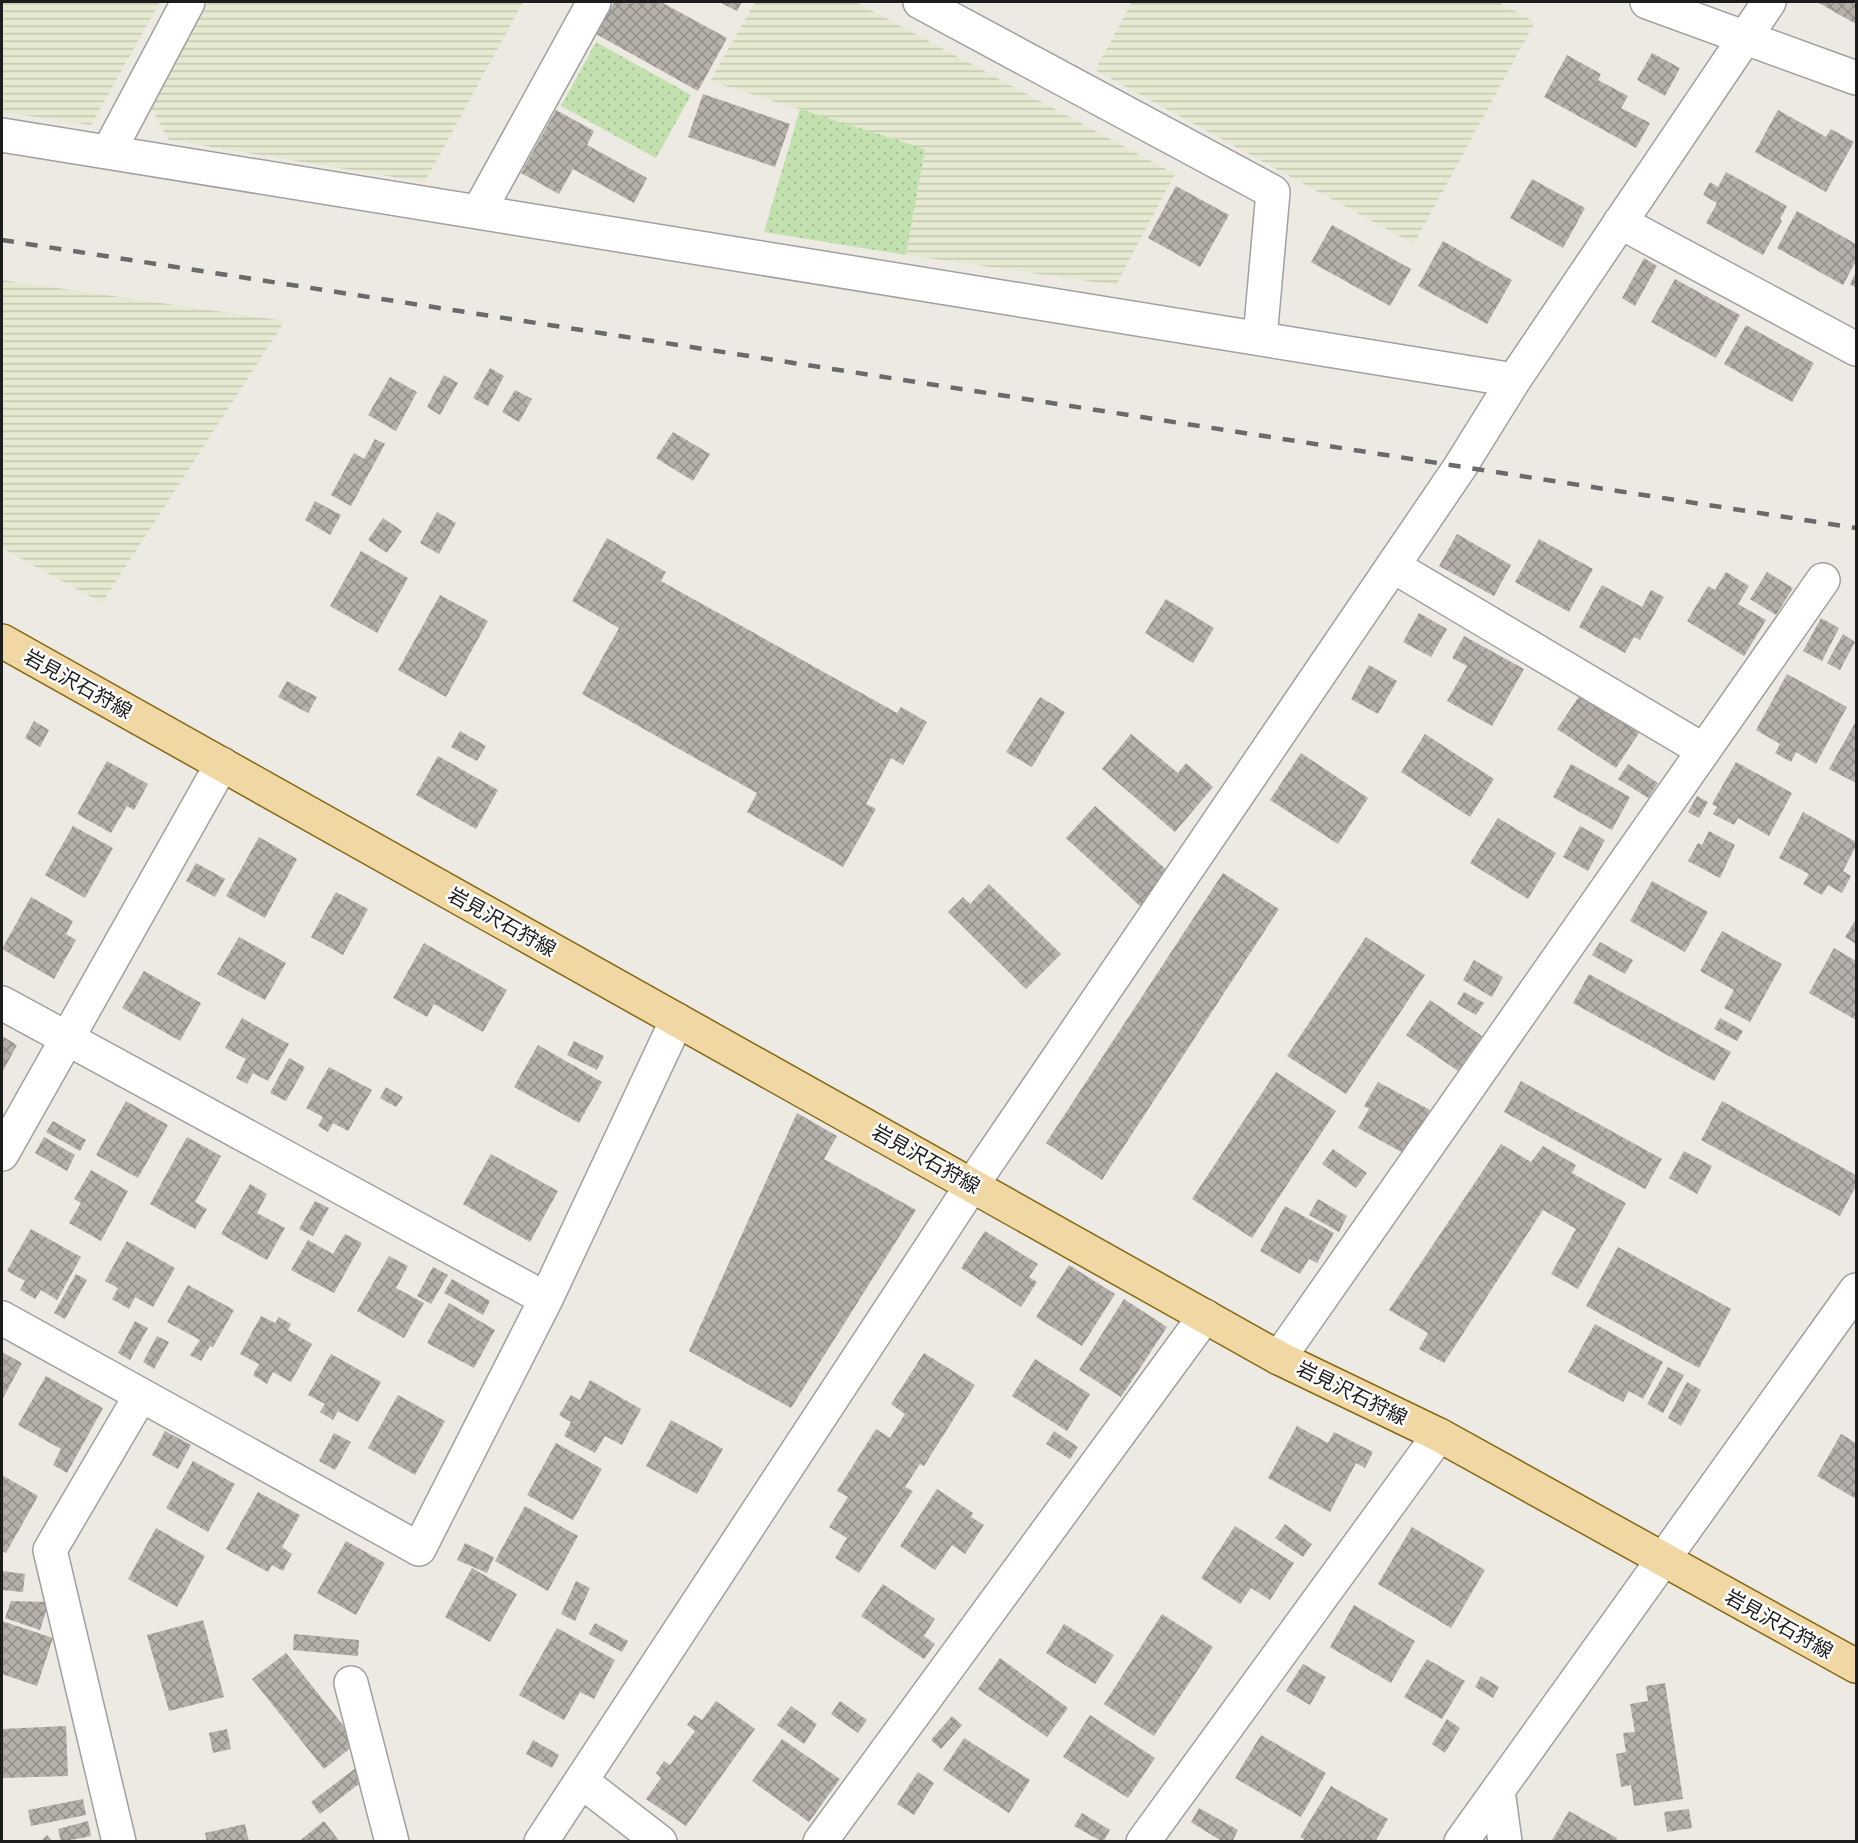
<svg xmlns="http://www.w3.org/2000/svg" width="1858" height="1843" font-family="Rubik,'Noto Sans JP',sans-serif">
<style>
.farmland{fill:url(#farmland-rules)}
.grass{fill:url(#grass-dots)}
.building{fill:url(#building-cross-hatch)}
.lines{fill:none;stroke-linecap:round;stroke-linejoin:round}
.minor-casing{stroke:#a0a0a0;stroke-width:36}
.major-casing{stroke:#846911;stroke-width:36}
.minor{stroke:#fff;stroke-width:33}
.major{stroke:#f1d7a4;stroke-width:33}
.rail{stroke:#6a6a6a;stroke-width:4.5;stroke-dasharray:12 12;stroke-linecap:butt}
.labels{text-anchor:middle;dominant-baseline:central;stroke-width:5;stroke-linejoin:round;paint-order:stroke}
.street-label{font-size:20px;fill:#1c1c1c;stroke:#fff}
</style>
<defs>
<pattern id="farmland-rules" width="6" height="5" patternUnits="userSpaceOnUse" patternTransform="scale(1.5)"><rect width="6" height="5" fill="#e5e9d0"/><path d="M0 2.5h6" fill="none" stroke="#c4c7b2"/></pattern>
<pattern id="grass-dots" width="8" height="8" patternUnits="userSpaceOnUse" patternTransform="scale(1.5)"><rect width="8" height="8" fill="#c2e1ae"/><path d="M2 2h.1M6 6h.1" fill="none" stroke="#a6c095" stroke-width="1.8" stroke-linecap="round"/></pattern>
<pattern id="building-cross-hatch" width="8" height="8" patternUnits="userSpaceOnUse" patternTransform="scale(1.5)"><rect width="8" height="8" fill="#b5b0a9"/><path d="M0 0l8 8M0 8l8-8" fill="none" stroke="#928e89"/></pattern>
</defs>
<rect width="100%" height="100%" fill="#eceae3"/>
<path class="farmland" d="M2 2H160L91 125 2 112Z
M208 2H523L425 182 169 140 150 106Z
M755 2H856L1175 174 1116 285 906 255 925 149 710 81Z
M1132 2H1498L1535 22 1414 244 1095 70Z
M2 280 285 321 102 603 2 548Z"/>
<path class="grass" d="M596 42 691 95 656 158 561 106Z
M800 109 925 149 906 255 764 232Z"/>
<path class="building" d="M614 2H624L628 4 629 2H661L727 38 698 91 596 34Z
M719 2H742L737 11Z
M1817 2H1856V24Z
M1652 53 1680 68 1665 96 1637 80Z
M1567 55 1601 74 1598 80 1628 96 1621 108 1650 123 1636 148 1544 97Z
M703 94 790 124 775 167 688 137Z
M556 110 594 131 587 145 647 178 634 203 573 169 559 194 521 173Z
M1778 110 1826 137 1831 129 1854 142 1826 192 1755 152Z
M1726 172 1787 206 1780 219 1782 221 1763 255 1706 223 1717 203 1703 195 1710 182 1718 187Z
M1532 179 1585 208 1563 248 1510 218Z
M1176 186 1229 215 1200 267 1148 238Z
M1797 211 1856 244V261L1843 285 1777 248Z
M1332 225 1411 269 1390 306 1311 262Z
M1443 241 1512 280 1487 324 1418 286Z
M1644 258 1657 266 1635 306 1622 298Z
M1856 272V288L1850 284Z
M1675 279 1740 315 1716 358 1651 322Z
M1746 325 1814 363 1792 402 1724 364Z
M490 368 504 376 488 406 473 398Z
M444 375 458 383 440 415 427 407Z
M390 377 417 392 396 431 368 415Z
M515 390 532 399 519 422 502 412Z
M673 432 710 454 693 481 656 458Z
M375 439 385 444 351 506 331 495 354 453 364 459Z
M315 501 341 515 330 535 305 520Z
M437 512 456 523 439 554 420 543Z
M383 518 402 531 387 553 368 540Z
M1457 534 1511 565 1494 596 1439 566Z
M607 538 666 572 661 581 897 713 901 707 927 722 903 765 891 758 866 804 876 809 843 867 747 812 757 793 582 694 619 628 572 601Z
M1539 539 1593 569 1569 612 1515 582Z
M361 551 408 578 377 633 330 606Z
M1726 572 1749 586 1738 604 1766 620 1744 656 1687 621 1708 586 1715 590Z
M1767 572 1793 588 1776 615 1750 599Z
M1602 585 1642 607 1651 590 1664 597 1640 640 1634 637 1625 653 1579 627Z
M440 595 488 621 446 697 398 670Z
M1166 599 1214 628 1193 663 1145 633Z
M1419 613 1447 629 1431 657 1403 642Z
M1821 618 1839 628 1822 661 1803 651Z
M1843 634 1855 642 1840 670 1827 663Z
M1464 636 1524 669 1492 726 1447 701 1467 666 1452 658Z
M1369 665 1397 681 1378 714 1351 699Z
M1787 674 1847 707 1816 764 1796 752 1791 762 1775 753 1780 744 1756 730Z
M287 681 317 697 308 713 278 697Z
M1580 695 1639 733 1616 768 1557 729Z
M1040 697 1065 712 1032 767 1006 752Z
M34 721 49 730 40 747 25 738Z
M1855 723 1856 724V783L1829 769Z
M460 731 486 746 477 761 451 747Z
M1131 734 1178 773 1186 763 1213 787 1175 832 1102 769Z
M1425 734 1494 779 1470 817 1401 772Z
M1301 753 1368 798 1338 844 1270 800Z
M438 756 498 790 476 829 416 795Z
M107 761 148 784 134 810 127 806 111 833 77 814Z
M1736 762 1792 793 1769 836 1738 818 1734 825 1713 814 1717 807 1712 804Z
M1571 764 1630 797 1612 830 1553 797Z
M1628 764 1658 783 1648 798 1618 779Z
M1697 796 1708 802 1699 818 1688 812Z
M1095 806 1170 873 1140 906 1066 838Z
M1803 812 1856 842V846L1843 871 1851 876 1842 893 1828 885 1822 895 1803 884 1809 874 1779 858Z
M1498 818 1556 853 1528 899 1470 863Z
M73 826 113 848 85 898 45 875Z
M1580 826 1605 840 1588 871 1563 857Z
M1709 831 1735 845 1720 878 1688 861 1698 843 1702 845Z
M259 837 297 859 265 918 226 896Z
M196 863 225 879 215 897 186 881Z
M1223 873 1279 909 1102 1180 1046 1143Z
M1652 881 1708 912 1685 952 1630 921Z
M989 884 1061 954 1026 989 948 912 963 897 970 904Z
M336 892 368 909 343 955 311 937Z
M31 897 73 921 66 934 76 940 54 979 2 949Z
M1856 919V944L1845 937Z
M1722 931 1782 964 1750 1022 1724 1008 1734 990 1700 971Z
M239 937 286 963 265 1000 217 974Z
M1366 937 1425 975 1346 1094 1287 1056Z
M1600 942 1633 960 1625 974 1592 955Z
M424 943 507 990 483 1032 434 1004 427 1017 393 998Z
M1834 948 1856 961V1020L1809 993Z
M1474 960 1503 977 1492 997 1463 980Z
M144 971 201 1003 180 1041 122 1008Z
M1589 974 1731 1052 1714 1081 1573 1003Z
M1464 992 1484 1003 1476 1015 1457 1004Z
M1430 1000 1482 1036 1458 1071 1406 1035Z
M242 1018 289 1044 268 1081 253 1073 247 1084 236 1078 246 1059 225 1048Z
M1720 1018 1743 1031 1737 1041 1714 1029Z
M2 1036 17 1045 2 1073Z
M574 1041 604 1056 597 1070 567 1055Z
M538 1045 602 1082 579 1123 514 1087Z
M289 1058 305 1067 286 1101 270 1093Z
M329 1067 372 1090 348 1131 333 1123 328 1132 318 1126 323 1117 306 1108Z
M1276 1072 1336 1111 1252 1238 1192 1199Z
M1521 1081 1662 1159 1645 1189 1504 1112Z
M1378 1082 1430 1110 1405 1154 1358 1128 1369 1109 1364 1106Z
M386 1087 403 1097 396 1107 380 1098Z
M126 1101 168 1125 138 1178 96 1155Z
M1722 1101 1856 1175V1186L1840 1216 1701 1140Z
M797 1113 837 1136 824 1159 916 1210 791 1408 689 1351Z
M53 1121 86 1140 80 1151 46 1132Z
M44 1137 75 1155 67 1171 35 1153Z
M187 1137 221 1156 195 1202 207 1209 195 1229 150 1204Z
M1501 1144 1531 1162 1543 1146 1576 1165 1572 1173 1626 1203 1578 1289 1551 1274 1576 1229 1543 1210 1444 1363 1419 1349 1428 1333 1389 1310Z
M1333 1149 1367 1173 1356 1188 1322 1164Z
M1684 1151 1712 1166 1697 1194 1669 1178Z
M491 1154 558 1191 530 1242 463 1204Z
M91 1170 128 1191 101 1241 69 1223 81 1203 74 1199Z
M250 1184 267 1194 257 1213 285 1228 267 1260 221 1234Z
M1318 1199 1347 1216 1339 1232 1309 1215Z
M315 1201 329 1208 313 1236 299 1229Z
M1285 1206 1334 1233 1317 1263 1309 1259 1300 1274 1260 1251Z
M31 1229 81 1257 57 1300 41 1290 35 1299 20 1290 25 1281 7 1271Z
M985 1231 1038 1264 1029 1277 1037 1282 1021 1307 961 1268Z
M345 1234 362 1243 334 1293 291 1270 308 1240 333 1254Z
M127 1241 175 1268 153 1307 135 1297 129 1309 112 1299 118 1288 105 1281Z
M1618 1247 1731 1309 1699 1368 1586 1306Z
M389 1256 408 1266 396 1288 424 1303 404 1338 357 1311Z
M1069 1265 1115 1294 1082 1346 1036 1317Z
M433 1267 448 1275 431 1304 417 1296Z
M76 1274 87 1280 65 1319 54 1313Z
M452 1279 490 1301 483 1315 444 1293Z
M188 1285 234 1310 213 1347 210 1346 201 1361 190 1355 200 1340 167 1322Z
M1124 1299 1167 1327 1121 1397 1079 1370Z
M449 1303 495 1330 474 1368 427 1343Z
M261 1316 275 1323 279 1317 291 1324 288 1330 312 1344 291 1382 273 1372 267 1384 253 1375 259 1364 240 1354Z
M135 1321 148 1328 130 1360 118 1353Z
M1595 1324 1663 1362 1643 1399 1629 1391 1623 1402 1568 1372Z
M157 1336 169 1342 154 1369 143 1362Z
M2 1352 22 1363 2 1400Z
M924 1353 975 1385 924 1466 920 1464 905 1487 913 1491 859 1573 835 1558 847 1538 829 1527 848 1497 837 1491 876 1429 890 1438 905 1414 891 1404Z
M331 1354 381 1382 358 1422 338 1411 333 1420 320 1412 325 1404 308 1395Z
M1035 1359 1090 1394 1067 1431 1012 1396Z
M1668 1367 1684 1375 1663 1413 1647 1404Z
M46 1376 103 1408 67 1473 53 1465 61 1449 18 1425Z
M590 1380 641 1409 622 1445 605 1436 595 1453 564 1436 571 1422 559 1415 571 1395 580 1400Z
M1687 1382 1701 1390 1681 1426 1668 1418Z
M398 1395 445 1421 415 1475 368 1448Z
M671 1420 723 1449 697 1494 646 1466Z
M1297 1426 1328 1443 1334 1432 1373 1452 1365 1468 1356 1463 1330 1512 1268 1478Z
M165 1431 191 1445 178 1469 152 1455Z
M1054 1431 1078 1447 1070 1459 1046 1444Z
M334 1433 351 1442 335 1470 319 1461Z
M1841 1434 1856 1443V1499L1817 1476Z
M556 1443 602 1469 573 1520 527 1495Z
M193 1461 235 1484 208 1532 166 1508Z
M2 1475 38 1496 6 1553 2 1551Z
M937 1489 973 1513 971 1517 984 1525 965 1554 952 1545 935 1570 900 1546Z
M258 1492 300 1515 282 1547 292 1554 283 1571 272 1565 268 1572 226 1549Z
M525 1506 578 1536 548 1591 495 1561Z
M1285 1524 1312 1544 1303 1557 1275 1538Z
M1235 1526 1294 1563 1270 1600 1251 1588 1240 1604 1201 1578Z
M1412 1527 1485 1570 1451 1628 1378 1584Z
M156 1528 205 1556 177 1607 128 1579Z
M346 1541 385 1563 356 1615 317 1593Z
M465 1543 494 1557 487 1573 457 1560Z
M472 1568 517 1594 490 1642 445 1617Z
M2 1571 25 1574 23 1592 2 1590Z
M576 1581 590 1588 575 1621 561 1614Z
M883 1584 935 1619 924 1636 935 1644 924 1659 861 1616Z
M11 1601 49 1602 40 1630 5 1618Z
M1354 1605 1415 1641 1391 1683 1330 1647Z
M1162 1614 1213 1647 1154 1736 1104 1704Z
M203 1620 224 1697 169 1711 147 1635Z
M2 1621 53 1638 37 1686 2 1674Z
M595 1623 628 1641 622 1652 589 1634Z
M1064 1624 1114 1655 1095 1684 1046 1653Z
M557 1628 615 1660 594 1699 580 1692 564 1720 519 1695Z
M294 1634 359 1640 358 1656 293 1650Z
M286 1653 357 1743 324 1769 252 1679Z
M1000 1658 1068 1708 1047 1737 978 1689Z
M1427 1659 1465 1681 1442 1719 1404 1697Z
M1303 1664 1326 1677 1310 1705 1286 1691Z
M1481 1676 1499 1687 1493 1698 1475 1687Z
M1665 1683 1683 1799 1634 1806 1631 1785 1621 1787 1616 1754 1626 1752 1623 1733 1635 1732 1630 1704 1648 1701 1646 1686Z
M716 1701 755 1729 686 1826 646 1799 661 1778 656 1773 664 1761 670 1765 695 1731 687 1725 694 1715 702 1720Z
M840 1701 867 1720 858 1733 831 1714Z
M791 1706 817 1724 804 1744 777 1725Z
M1090 1715 1155 1758 1128 1798 1063 1757Z
M952 1716 962 1725 941 1749 931 1740Z
M1447 1719 1460 1728 1445 1753 1432 1744Z
M66 1726 68 1776 2 1778V1729Z
M227 1729 231 1749 213 1753 209 1733Z
M1261 1735 1326 1773 1301 1817 1235 1778Z
M964 1738 1030 1780 1009 1813 943 1770Z
M782 1739 840 1779 809 1822 752 1781Z
M533 1740 559 1755 552 1768 526 1754Z
M361 1764 369 1776 320 1814 311 1802Z
M918 1772 934 1783 914 1815 897 1804Z
M1331 1786 1388 1819 1375 1842H1308L1300 1837Z
M83 1799 86 1815 31 1826 28 1810Z
M1199 1808 1238 1830 1232 1842H1223L1191 1822Z
M1689 1809 1692 1828 1667 1832 1664 1812Z
M1569 1811 1617 1838 1615 1842H1551Z
M1082 1813 1110 1830 1103 1842 1074 1826Z
M88 1821 91 1836 61 1842 58 1829Z
M324 1821 340 1842H298Z
M245 1824 249 1842H207L205 1833Z
M47 1835 53 1842H40Z"/>
<g class="lines">
<g class="minor-casing">
<path id="minor" d="M920 2 1273 192 1260 338
M1647 2 1856 78
M2 135 1514 380 1769 2
M109 151 188 2
M479 211 594 2
M1620 222 1856 349
M1393 566 1703 750
M2 1003 546 1299
M2 1154 222 764
M2 1318 419 1549 546 1299 677 1020
M1279 1358 1823 580
M351 1683 392 1842
M581 1781 660 1842
M1498 1790 1505 1842
M119 1842 50 1550 141 1395
M541 1842 972 1185 1460 467 1514 380
M820 1842 1205 1316
M1143 1842 1439 1435
M1461 1842 1856 1290"/>
</g>
<g class="major-casing">
<path id="major" d="M2 641 1279 1358 1439 1435 1856 1666"/>
</g>
<use href="#minor" class="minor"/>
<use href="#major" class="major"/>
<path class="rail" d="M2 240 1856 528"/>
</g>
<g class="labels">
<g class="street-label">
<text transform="translate(78 684) rotate(29)">岩見沢石狩線</text>
<text transform="translate(502 922) rotate(29)">岩見沢石狩線</text>
<text transform="translate(926 1159) rotate(29)">岩見沢石狩線</text>
<text transform="translate(1352 1393) rotate(26)">岩見沢石狩線</text>
<text transform="translate(1779 1624) rotate(29)">岩見沢石狩線</text>
</g>
</g>
<rect width="1858" height="1843" fill="none" stroke="#1c1c1c" stroke-width="6"/>
</svg>
